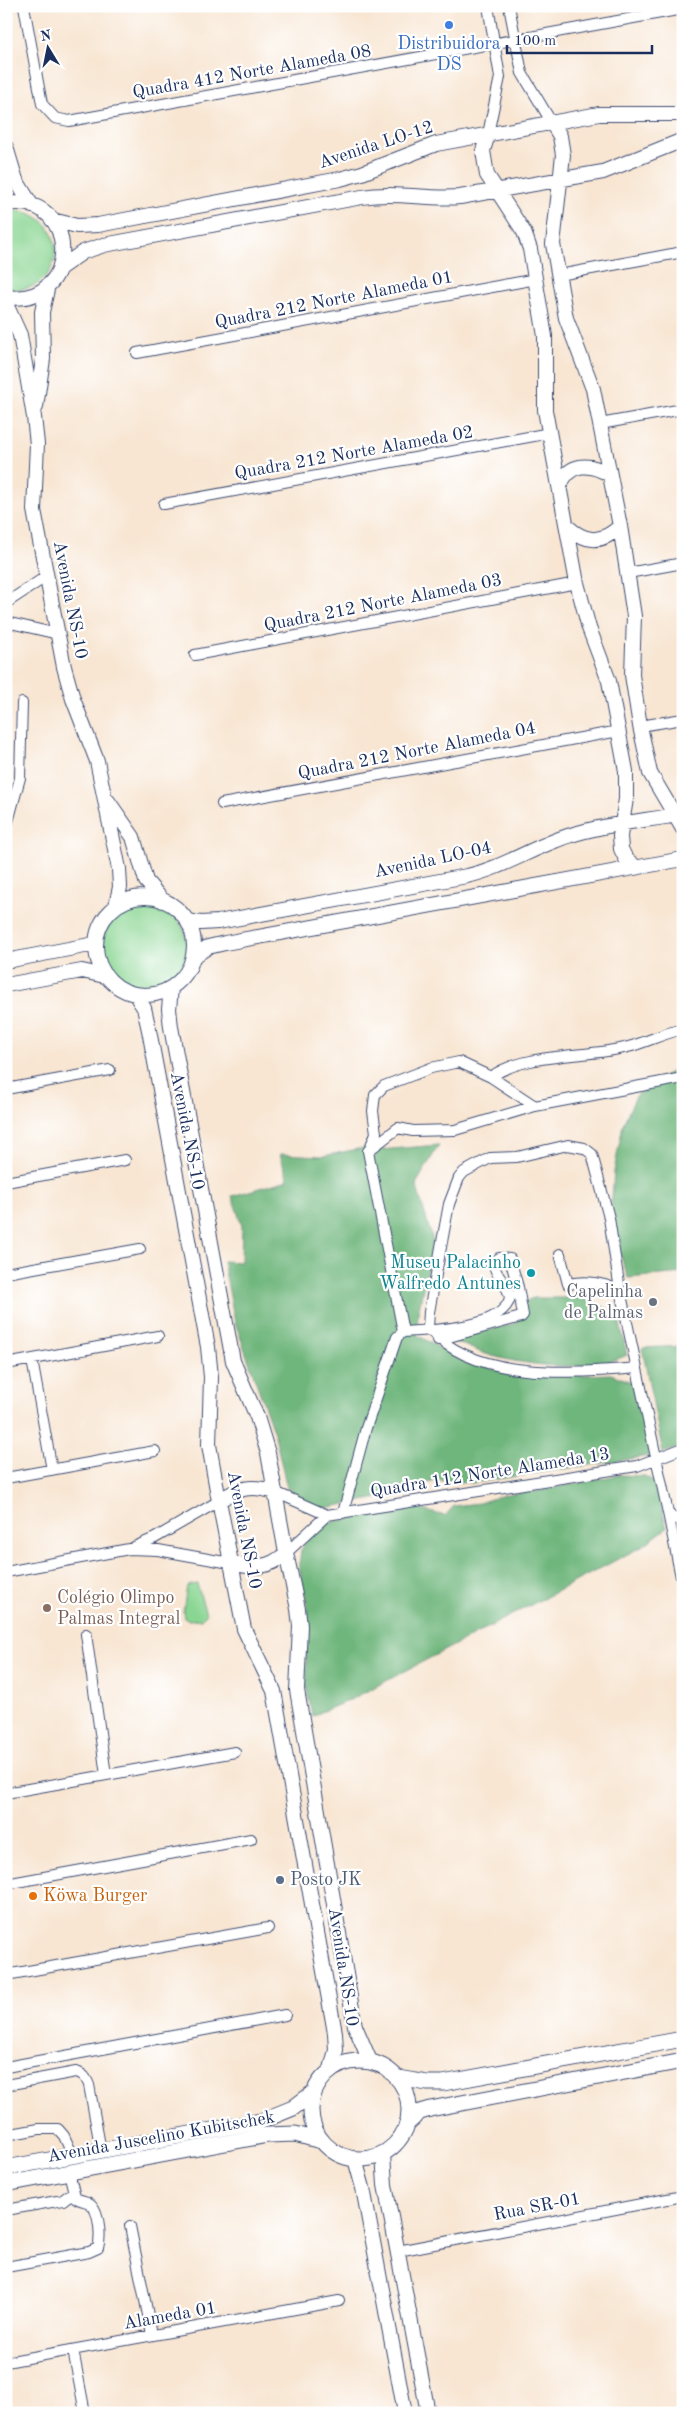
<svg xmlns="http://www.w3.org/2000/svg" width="689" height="2419" font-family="'Old Standard TT',serif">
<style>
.green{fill:#89d592;stroke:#528278}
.forest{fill:#6eb67c;stroke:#44726d}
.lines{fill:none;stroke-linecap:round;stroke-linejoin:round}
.street-casing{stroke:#3c4a70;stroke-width:12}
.secondary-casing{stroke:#3c4a70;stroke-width:16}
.primary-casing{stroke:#3c4a70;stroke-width:17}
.street{stroke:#fff;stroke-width:10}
.secondary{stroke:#fff;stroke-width:14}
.primary{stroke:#fff;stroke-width:15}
.shop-dot{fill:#3f7fe0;stroke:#fff;stroke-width:2}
.culture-dot{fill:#0f9aa8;stroke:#fff;stroke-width:2}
.worship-dot{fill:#6b7280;stroke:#fff;stroke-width:2}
.education-dot{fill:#8d6e63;stroke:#fff;stroke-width:2}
.service-dot{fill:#5c6f8a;stroke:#fff;stroke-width:2}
.food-dot{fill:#e8710a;stroke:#fff;stroke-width:2}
.labels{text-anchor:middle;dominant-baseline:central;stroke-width:4.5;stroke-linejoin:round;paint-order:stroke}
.shop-label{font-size:18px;fill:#366cbe;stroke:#fff}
.street-label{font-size:18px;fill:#1b2f5e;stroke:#fff}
.culture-label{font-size:18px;fill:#0d838f;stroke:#fff;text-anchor:end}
.worship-label{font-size:18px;fill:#5b616d;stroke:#fff;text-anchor:end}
.education-label{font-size:18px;fill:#785e54;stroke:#fff;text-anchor:start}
.service-label{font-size:18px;fill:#4e5e75;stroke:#fff;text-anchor:start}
.food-label{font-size:18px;fill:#c56008;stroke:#fff;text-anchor:start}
</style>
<rect width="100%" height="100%" fill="#fff"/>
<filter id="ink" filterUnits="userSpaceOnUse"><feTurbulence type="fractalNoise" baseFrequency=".02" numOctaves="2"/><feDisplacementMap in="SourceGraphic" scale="10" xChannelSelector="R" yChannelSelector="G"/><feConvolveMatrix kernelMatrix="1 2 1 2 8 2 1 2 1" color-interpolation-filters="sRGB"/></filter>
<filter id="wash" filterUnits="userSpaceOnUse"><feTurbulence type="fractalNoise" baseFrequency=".0096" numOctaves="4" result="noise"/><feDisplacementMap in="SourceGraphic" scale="20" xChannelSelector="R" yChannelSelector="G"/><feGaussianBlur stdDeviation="1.12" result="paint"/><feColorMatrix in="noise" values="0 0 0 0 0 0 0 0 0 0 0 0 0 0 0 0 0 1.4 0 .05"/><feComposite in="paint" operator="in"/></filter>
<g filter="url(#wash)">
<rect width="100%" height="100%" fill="#f8e6d3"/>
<path class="green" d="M17 211C73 215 66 298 6 289V212Z
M101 946a43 43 0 1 1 86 0a43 43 0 1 1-86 0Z
M197 1584 206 1614 201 1619 189 1620 184 1617 183 1611 187 1586Z"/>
<path class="forest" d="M683 1064V1273L628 1278 610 1224 614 1172 623 1124 637 1094Z
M439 1145 416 1184 433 1241 418 1313 417 1335 460 1359 520 1377 611 1374 636 1384 655 1455 472 1483 434 1480 400 1494 320 1509 287 1488 275 1436 235 1322 223 1261 241 1262 242 1226 232 1196 288 1180 280 1154 323 1156 363 1148 368 1151Z
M534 1298H579L593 1301 618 1315 627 1355C590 1373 527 1366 489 1355 475 1351 463 1343 449 1341L516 1323 528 1300Z
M683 1346V1446L663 1453 642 1348Z
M618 1475 645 1476 655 1482 667 1528 641 1547 352 1699 312 1716 306 1685 307 1604 299 1566 301 1550 313 1530 321 1524 380 1513 396 1515 412 1507 445 1516 454 1506 479 1503 507 1494 538 1491Z"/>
</g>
<g filter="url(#ink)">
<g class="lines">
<g class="street-casing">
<path id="street" d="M24 6 42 104 55 118 69 121 683 9
M509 6 522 73 552 123
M488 134 500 77 488 6
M559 275 683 252
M137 353 536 279
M600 424 683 409
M164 504 550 433
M628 573 683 563
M6 603 47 576
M6 622 58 634
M195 655 577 583
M640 726 683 719
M222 804 619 731
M6 829 20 778 22 703
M491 1077C525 1052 588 1058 628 1047 647 1042 664 1033 683 1029
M6 1089 110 1070
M370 1148 376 1133 373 1111 375 1095 384 1086 431 1068 459 1062 491 1077 535 1106
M6 1182 125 1160
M560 1254 568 1284C588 1280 601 1283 620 1290
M6 1273 140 1249
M403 1332 368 1151 398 1128 413 1131 455 1130 535 1106 683 1078
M32 1360 52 1470
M6 1364 158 1336
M637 1368C572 1373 476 1382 428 1328L429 1312 449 1204 459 1178 464 1172 490 1158 517 1157 568 1145 584 1148 592 1154 609 1218 620 1290 668 1513 674 1519 683 1518
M6 1478 155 1451
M275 1492 327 1515
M343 1513 366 1428 397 1337 403 1332C429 1330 501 1330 510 1298 508 1283 495 1277 494 1264L499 1258 510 1259 518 1287 523 1315 521 1317 438 1340
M668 1513 683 1587
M327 1515 637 1466 683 1448
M134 1547 155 1538 219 1501
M286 1553 327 1515
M6 1572 129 1549 158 1550 230 1563
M86 1634 106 1775
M6 1793 235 1752
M6 1884 251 1839
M6 1975 268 1928
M6 2067 285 2015
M6 2085 76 2072C84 2074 86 2078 89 2085L101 2151
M6 2135 39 2129H58L64 2136 73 2156
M6 2210 63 2200 73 2192
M130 2226 152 2335
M398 2251 683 2196
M6 2267 89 2252 98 2248C101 2238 100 2209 89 2203 84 2200 79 2201 75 2197L69 2172
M73 2350 85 2413
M6 2362 339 2301"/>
</g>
<g class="secondary-casing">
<path id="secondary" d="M552 123 560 136 563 155 553 244 566 318 593 389 620 526 634 616 632 675 640 726 650 773 683 829
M488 134 483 151 487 175 524 232 530 249 545 336V410L577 583 589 628 609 681 626 771V799L620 836 621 849 626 859 636 867
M6 147 16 180 32 206
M6 204C80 191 82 308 6 297
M52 220 77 226 98 225 340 179 362 173 436 144 599 114H683
M60 268 83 252 104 245 362 197C395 191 427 200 460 197L603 172 683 140
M6 304 20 335 34 417 37 444 34 510 64 667 73 699 97 761 119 869 120 887 116 906
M36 407 43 359 42 312 48 285
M560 486C569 461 591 463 610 475
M567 526C585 543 602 544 620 526
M108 801 133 837 146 881 163 901
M96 946a49 49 0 1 1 98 0a49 49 0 1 1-98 0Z
M187 921 201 923 218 922 467 876C503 868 533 847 568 836 604 824 645 821 682 814
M194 956 208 947 225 943 683 859
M6 961 95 944
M6 985 82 971 105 976
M171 988 169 1009 171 1027 233 1361 257 1417 268 1453 286 1553 298 1609 300 1626 297 1690 355 2026 370 2061
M135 994 144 1008 149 1030 208 1347 211 1377 209 1445 219 1501 244 1629 274 1691 335 2033 336 2050 331 2069
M219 1501C238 1487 252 1485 275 1492
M230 1563C252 1568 268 1570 286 1553
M383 2154 385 2185 428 2413
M355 2159 363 2188 405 2413"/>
</g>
<g class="primary-casing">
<path id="primary" d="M311 2110a49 49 0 1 1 98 0a49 49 0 1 1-98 0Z
M399 2078 427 2083H443L683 2039
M409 2122 420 2112 430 2109 683 2061
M6 2168 261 2121 293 2108 314 2092
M6 2184 268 2135 295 2134 321 2141"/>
</g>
<use href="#street" class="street"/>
<use href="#secondary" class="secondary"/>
<use href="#primary" class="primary"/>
</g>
</g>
<circle class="shop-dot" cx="449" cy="25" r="5"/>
<circle class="culture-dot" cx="531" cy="1273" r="5"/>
<circle class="worship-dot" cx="653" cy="1302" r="5"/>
<circle class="education-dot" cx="47" cy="1608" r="5"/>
<circle class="service-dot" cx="280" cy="1880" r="5"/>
<circle class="food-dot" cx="33" cy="1896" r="5"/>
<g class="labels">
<g class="shop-label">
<text x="449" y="44">Distribuidora<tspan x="449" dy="21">DS</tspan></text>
</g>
<g class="street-label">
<text transform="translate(252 72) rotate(-10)">Quadra 412 Norte Alameda 08</text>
<text transform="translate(376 145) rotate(-18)">Avenida LO-12</text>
<text transform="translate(334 300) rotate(-11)">Quadra 212 Norte Alameda 01</text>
<text transform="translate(354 453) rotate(-10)">Quadra 212 Norte Alameda 02</text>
<text transform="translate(70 600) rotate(79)">Avenida NS-10</text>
<text transform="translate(383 603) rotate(-11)">Quadra 212 Norte Alameda 03</text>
<text transform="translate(417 751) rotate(-11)">Quadra 212 Norte Alameda 04</text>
<text transform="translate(433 860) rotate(-12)">Avenida LO-04</text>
<text transform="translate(187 1131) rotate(79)">Avenida NS-10</text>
<text transform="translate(490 1473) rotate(-9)">Quadra 112 Norte Alameda 13</text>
<text transform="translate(244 1530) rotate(79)">Avenida NS-10</text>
<text transform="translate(343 1967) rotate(81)">Avenida NS-10</text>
<text transform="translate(161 2137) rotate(-10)">Avenida Juscelino Kubitschek</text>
<text transform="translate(537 2207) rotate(-11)">Rua SR-01</text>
<text transform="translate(170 2316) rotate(-10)">Alameda 01</text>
</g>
<g class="culture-label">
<text x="521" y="1263">Museu Palacinho<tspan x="521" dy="21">Walfredo Antunes</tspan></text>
</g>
<g class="worship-label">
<text x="643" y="1292">Capelinha<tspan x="643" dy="21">de Palmas</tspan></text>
</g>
<g class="education-label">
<text x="57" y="1598">Colégio Olimpo<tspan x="57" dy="21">Palmas Integral</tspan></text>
</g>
<g class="service-label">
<text x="290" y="1880">Posto JK</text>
</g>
<g class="food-label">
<text x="43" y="1896">Köwa Burger</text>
</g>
</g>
<rect width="689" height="2419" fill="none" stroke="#fff" stroke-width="25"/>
<g transform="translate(48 48) rotate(350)" stroke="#ffffff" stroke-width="4" paint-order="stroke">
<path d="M0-4L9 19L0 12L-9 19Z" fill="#1b2f5e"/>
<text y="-8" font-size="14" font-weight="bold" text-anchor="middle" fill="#1b2f5e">N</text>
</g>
<path d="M507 45v8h145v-8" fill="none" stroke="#1b2f5e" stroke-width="2.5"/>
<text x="514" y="45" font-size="15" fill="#1b2f5e" stroke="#ffffff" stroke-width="4" paint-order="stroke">100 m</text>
</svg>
